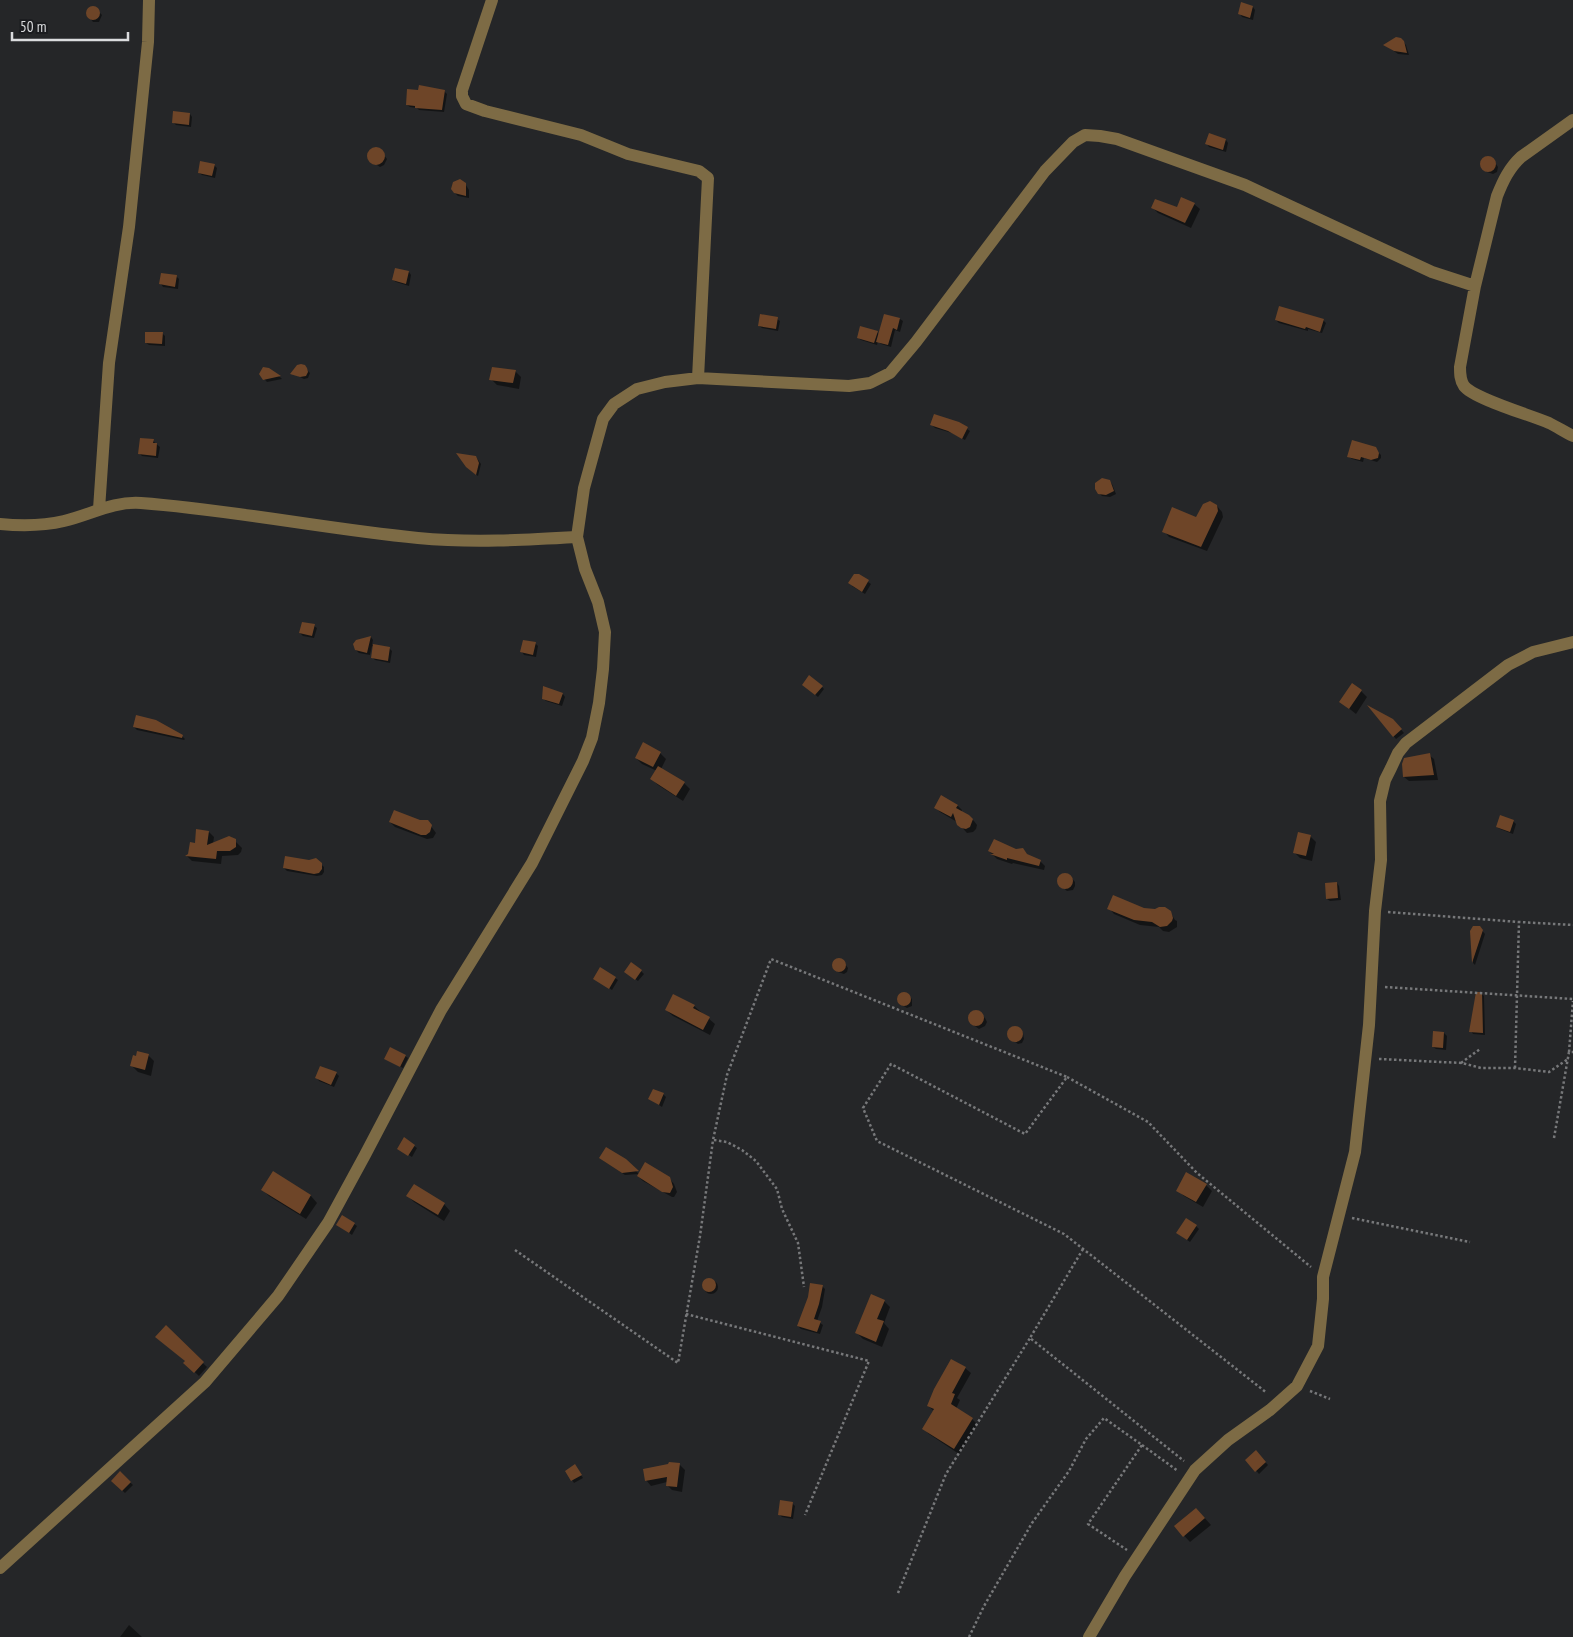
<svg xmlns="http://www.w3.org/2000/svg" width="1573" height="1637" font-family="'PT Sans Narrow',sans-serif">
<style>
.shadow{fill:#0007}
.building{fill:#6e4528}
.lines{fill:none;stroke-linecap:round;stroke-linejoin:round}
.path{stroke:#77787a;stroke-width:2.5;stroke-dasharray:2.5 2.5;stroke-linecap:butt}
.minor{stroke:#7d6b45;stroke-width:12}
</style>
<rect width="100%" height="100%" fill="#252628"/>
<path class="shadow" d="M91 7H94L102 15 99 22H93L87 14Z
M1253 7 1255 10 1253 20 1242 17 1240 14Z
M1400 39 1406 45 1409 55 1398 54 1388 47Z
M444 91 447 94 444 112 419 110 417 108 410 107 407 105Z
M190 114 192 117 191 127 176 125 173 122Z
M1226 140 1228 143 1226 152 1209 147 1207 144Z
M377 149 381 151 387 159 384 165 380 167 371 161 369 154 372 150Z
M1488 157 1492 158 1498 167 1497 172 1493 174 1487 172 1481 165 1484 159Z
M214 165 217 168 215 178 202 175 199 173Z
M464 182 469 190V198L458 196 455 193Z
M1194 204 1200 209 1191 228 1158 213 1152 207 1177 209Z
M409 272 411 275 409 286 396 282 393 280Z
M177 277 179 279 178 289 163 287 161 284Z
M885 315 900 319 903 321 900 332 895 330 891 347 881 344 878 341 877 345 861 340 858 337 877 332 879 335Z
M777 319 780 321 778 331 762 328 759 326Z
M1276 320H1323L1326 323 1322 333 1308 329V331L1279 323Z
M162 333 165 336V346L149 345 146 343Z
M302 365 310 373 308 378 304 379 292 373Z
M268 369 280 377 282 379 267 382 260 374Z
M515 371 521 377 519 389 497 385 491 379Z
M958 423 970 431 965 440 952 433 935 428 932 425Z
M153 441 160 447 158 458 142 456 140 454Z
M1378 452 1381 455V458L1377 462 1364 458 1363 462 1352 459 1349 457Z
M476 457 481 464 478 476 470 470Z
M1109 481 1112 484 1116 494 1110 497 1102 496 1099 493Z
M1217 506 1222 512 1223 517 1207 551 1169 537 1164 531 1197 518Z
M858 575 871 584 865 594 852 586Z
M314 626 317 628 314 638 303 636 300 633Z
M371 637 373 640 372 645 389 648 392 651 390 663 375 660 372 657 374 647 372 646 370 655 359 653 356 650Z
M536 644 538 646 536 657 524 655 522 652Z
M806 687H822L824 689 818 697Z
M1361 691 1367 697 1356 714 1341 702Z
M563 694 565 697 562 706 546 701 543 698Z
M1371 709 1396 724 1404 733 1396 739Z
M134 727 182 736 185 739 184 740 137 730Z
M660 753 666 759 661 769 684 783 690 789 683 801 658 785 652 779 657 771 642 764 636 758Z
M1429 755 1434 759 1438 780 1409 781 1404 777Z
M941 797 958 806 962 810 961 812 969 816 974 821 977 825 976 829 973 832 967 833 957 822 940 812 935 807Z
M1513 821 1516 824 1513 834 1500 829 1497 827Z
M390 822H428L436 833 433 838 427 839 395 827Z
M209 832 214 837 213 844 231 837 242 848 241 852 238 855 222 856 221 864 192 861 187 856 196 844Z
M1310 836 1316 842 1312 861 1300 858 1294 852Z
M989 851 1028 856 1040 861 1045 866 1044 870 1013 863 1012 864 997 859Z
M316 860 324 867V872L322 875 317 876 287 871 284 868Z
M1064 874 1069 875 1075 882V886L1073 890 1067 891 1060 885V878Z
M1337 883 1339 886 1341 900 1330 901 1327 899Z
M1109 908 1144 909 1170 912 1175 920 1177 921V927L1169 932 1163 931 1159 927 1140 925 1114 914Z
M1480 928 1485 934 1475 965 1473 963 1471 932Z
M838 959 843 961 848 968 847 972 844 974 838 972 834 966V962Z
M601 969 618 980 612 990 595 979Z
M641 971 644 974 638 981 628 974Z
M1481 993 1484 996 1485 1035 1473 1034 1471 1031Z
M902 994H906L912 999V1006L907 1008 900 1004 899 998Z
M674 996 694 1006 715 1024 710 1035 673 1016 666 1010Z
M973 1012H978L985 1018 987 1022 985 1026 979 1029 972 1024 969 1017Z
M1012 1028H1016L1023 1033 1024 1039 1022 1043 1018 1044 1011 1039 1008 1033Z
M1444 1033 1447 1036 1446 1050 1436 1049 1433 1047Z
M148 1055 154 1061 151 1076 138 1072 132 1066Z
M405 1056 408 1058 403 1068 386 1059Z
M336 1073 339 1076 334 1087 319 1081 317 1078Z
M663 1094 666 1097 662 1107 650 1099Z
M414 1146 417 1148 412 1157 402 1151Z
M625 1160 639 1174 625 1175 604 1161Z
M273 1173 311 1196 317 1203 306 1219 269 1196 263 1190Z
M638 1176 669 1178 674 1184 677 1192 674 1197H672L643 1181Z
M1206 1185 1212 1191 1203 1207 1184 1196 1178 1190Z
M414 1186 444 1204 450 1211 444 1221 414 1202 408 1196Z
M354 1224 357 1226 352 1235 338 1225Z
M1196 1226 1199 1229 1190 1242 1180 1235Z
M704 1287a7 7 0 1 1 14 0a7 7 0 1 1-14 0Z
M822 1286 825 1289 822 1307 817 1321 823 1325 820 1334 801 1329 798 1326Z
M884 1301 890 1307 884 1323 889 1329 882 1347 863 1339 857 1333Z
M190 1351 207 1367 199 1376 185 1363Z
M965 1368 971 1373 957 1398 960 1400 956 1409 972 1419 977 1424 959 1454 929 1434 924 1429 934 1411 928 1406Z
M1256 1452 1268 1465 1259 1474 1247 1460Z
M680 1465 685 1470 682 1492 672 1490 667 1485V1482L651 1486 646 1480Z
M575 1466 583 1478 574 1483 572 1480Z
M120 1473 133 1485 125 1493 112 1481Z
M792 1503 795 1506 793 1519 782 1517 779 1514Z
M1202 1515 1211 1525 1190 1542 1176 1527Z
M129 1625 142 1637H120Z"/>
<path class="building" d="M1241 2 1253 6 1250 18 1238 14Z
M86 13a7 7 0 1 1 14 0a7 7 0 1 1-14 0Z
M1396 37 1401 38 1404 41 1407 53 1394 51 1383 45Z
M419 85 445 90 442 110 415 108V106L406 105 407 89 418 90Z
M173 111 190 113 189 125 172 123Z
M1209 133 1226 139 1223 150 1205 144Z
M367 156a9 9 0 1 1 18 0a9 9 0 1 1-18 0Z
M1480 164a8 8 0 1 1 16 0a8 8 0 1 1-16 0Z
M200 161 215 164 212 176 198 173Z
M460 179 466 183V196L454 193 451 189 453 182Z
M1181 197 1195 203 1185 223 1151 208 1155 199 1177 207Z
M395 268 409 271 406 284 392 280Z
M161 273 177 275 175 287 159 284Z
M1279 306 1324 319 1320 332 1306 327 1305 329 1275 320Z
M760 314 778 317 776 329 758 326Z
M884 314 900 318 897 330 893 328 888 345 876 342Z
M860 326 878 331 874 343 857 338Z
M145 332H163L162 344 145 343Z
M301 364 305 365 307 368 308 372 306 376 300 377 290 374 297 365Z
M263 367 269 368 281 376 263 380 259 374Z
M492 367 516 370 513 383 489 380Z
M934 414 959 422 968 427 962 439 948 431 930 425Z
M140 438 154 439 153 443H157L156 456 138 454Z
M1352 440 1376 447 1379 453 1378 458 1371 460 1361 457 1360 460 1347 457Z
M456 453 476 456 479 463 476 475 466 467Z
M1102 478 1110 480 1114 491 1106 495 1098 494 1095 489V483Z
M1210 501 1217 505 1218 511 1201 547 1162 532 1172 507 1196 517 1203 504Z
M854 574H859L869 580 862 592 848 583Z
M302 622 315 624 312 636 299 633Z
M371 636 367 653 355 650 353 644 356 640Z
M523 640 536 642 533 655 520 652Z
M373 644 390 647 388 661 371 658Z
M809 675 823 686 815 695 802 685Z
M1352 683 1362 690 1349 709 1339 702Z
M543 686 563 693 559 704 542 699Z
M1367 705 1393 719 1402 729 1393 737Z
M136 715 156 720 183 735 182 738 133 727Z
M643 742 661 752 653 767 635 758Z
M1430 753 1434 775 1403 777 1402 764 1404 758Z
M658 766 685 782 676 796 650 779Z
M941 795 958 805 956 808 969 815 973 819 970 827 966 829 961 828 957 825 953 813 951 817 934 808Z
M394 810 420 820H428L432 825 430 832 426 835H421L389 822Z
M1500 815 1514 820 1510 832 1496 827Z
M196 829 209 831 207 845 229 836 236 839V847L230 851H217L216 859 185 856 188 854 190 842 195 843Z
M1298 832 1311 835 1306 856 1293 853Z
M994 839 1016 849 1023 848 1027 854 1041 860 1039 866 1007 858V860L990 854H994L988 851Z
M285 856 309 860 316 858 322 863V869L319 873 314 874 283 868Z
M1057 881a8 8 0 1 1 16 0a8 8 0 1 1-16 0Z
M1337 882 1338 898 1326 899 1325 883Z
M1113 895 1144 908 1155 909 1159 907H1165L1171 911 1173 918 1172 921 1167 926 1160 927 1152 922 1134 920 1107 909Z
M1473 926H1480L1483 930 1472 963 1470 931Z
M832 965a7 7 0 1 1 14 0a7 7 0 1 1-14 0Z
M631 962 642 970 635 980 624 972Z
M600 967 616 977 609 989 593 979Z
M1476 992H1482L1483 1033 1469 1032Z
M897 999a7 7 0 1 1 14 0a7 7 0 1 1-14 0Z
M673 994 695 1005 693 1008 710 1017 703 1030 665 1010Z
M968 1018a8 8 0 1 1 16 0a8 8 0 1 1-16 0Z
M1007 1034a8 8 0 1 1 16 0a8 8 0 1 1-16 0Z
M1433 1031 1444 1032 1443 1048 1432 1047Z
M390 1047 406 1055 400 1067 384 1059Z
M137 1051 149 1054 145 1070 130 1066 133 1055 136 1056Z
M320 1066 337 1072 331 1085 315 1078Z
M653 1089 664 1093 659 1105 648 1099Z
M404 1137 415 1145 408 1156 397 1149Z
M606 1147 626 1159 639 1171 622 1173 599 1158Z
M645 1162 670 1177 673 1187 670 1193 662 1192 637 1176Z
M273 1171 311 1195 300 1214 261 1190Z
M1186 1172 1207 1184 1196 1202 1176 1191Z
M414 1184 445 1203 438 1215 406 1196Z
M342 1215 355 1223 349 1233 336 1225Z
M1186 1218 1197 1225 1187 1240 1176 1233Z
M702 1285a7 7 0 1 1 14 0a7 7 0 1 1-14 0Z
M810 1283 823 1285 819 1304 814 1319 821 1321 817 1332 797 1326 808 1297Z
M871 1294 885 1300 877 1319 884 1321 876 1342 855 1333Z
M166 1325 204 1362 194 1373 183 1363 185 1361 155 1337Z
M951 1359 966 1367 952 1393 955 1394 951 1404 973 1418 954 1449 922 1429 934 1409 927 1406 934 1389Z
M1256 1450 1266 1462 1255 1472 1245 1460Z
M669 1462 680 1463 677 1487 666 1486 667 1477 645 1481 643 1469 668 1464Z
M575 1464 582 1475 571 1481 565 1471Z
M120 1471 131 1482 122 1491 111 1481Z
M780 1500 793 1502 791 1517 778 1515Z
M1196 1508 1205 1518 1183 1537 1174 1526Z"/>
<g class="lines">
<path class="path" d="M1388 912 1519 922
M1385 987 1573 999
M1569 1052 1573 1001
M1379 1059 1462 1063 1481 1068H1515L1549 1072 1568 1059
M1461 1063 1480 1049
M1515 1068 1519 922 1573 925
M1067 1077 1148 1122 1197 1173 1311 1267
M1554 1138 1569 1052H1573
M714 1140 727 1142 742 1150 756 1161 777 1189 782 1209 798 1243 804 1287
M1352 1218 1470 1242
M1083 1249 1030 1338 1184 1461
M515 1250 678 1363 700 1236 713 1140 727 1075 771 959 1067 1077 1025 1134 891 1064 863 1108 877 1141 1064 1234 1267 1393
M686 1314 869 1361 805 1515
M1310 1391 1330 1399
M1142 1445 1178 1471
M898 1593 946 1474 1030 1338
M969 1637 984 1606 1032 1523 1069 1471 1086 1439 1104 1418 1142 1445 1088 1524 1127 1550"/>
<path class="minor" d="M492 0 462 90V96L466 104 485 111 581 135 628 154 699 171 708 178 698 378
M1573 120 1521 157C1509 168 1503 181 1497 196L1475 286 1460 367C1460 374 1460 380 1464 386 1474 399 1531 415 1549 423 1557 427 1565 432 1573 436
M99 509 109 363 129 227 148 42 149 0
M0 524C21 526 43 526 64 521 90 515 113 501 141 503 234 510 325 529 418 538 471 543 524 540 577 537L584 488 603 419 614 404 637 389 665 382 698 378 849 386 870 383 890 373 916 342 1045 171 1073 142 1085 135 1100 136 1117 139 1245 185 1432 272 1475 286
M0 1568 205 1382 278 1296 328 1223 365 1155 441 1010 532 863 583 761 592 738 599 703 603 669 605 632 598 602 585 569 577 537
M1089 1637 1125 1576 1195 1470 1228 1440 1270 1410 1297 1386 1318 1346 1323 1299V1277L1355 1152 1369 1025 1375 911 1381 860 1380 801 1385 780 1391 768 1398 753 1406 743 1508 665 1533 652 1573 642"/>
</g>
<path d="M12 32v8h116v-8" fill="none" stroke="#dbdcde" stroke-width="2.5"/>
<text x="20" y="32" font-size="15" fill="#dbdcde" stroke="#1b1c1f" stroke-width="4" paint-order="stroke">50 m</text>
</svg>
